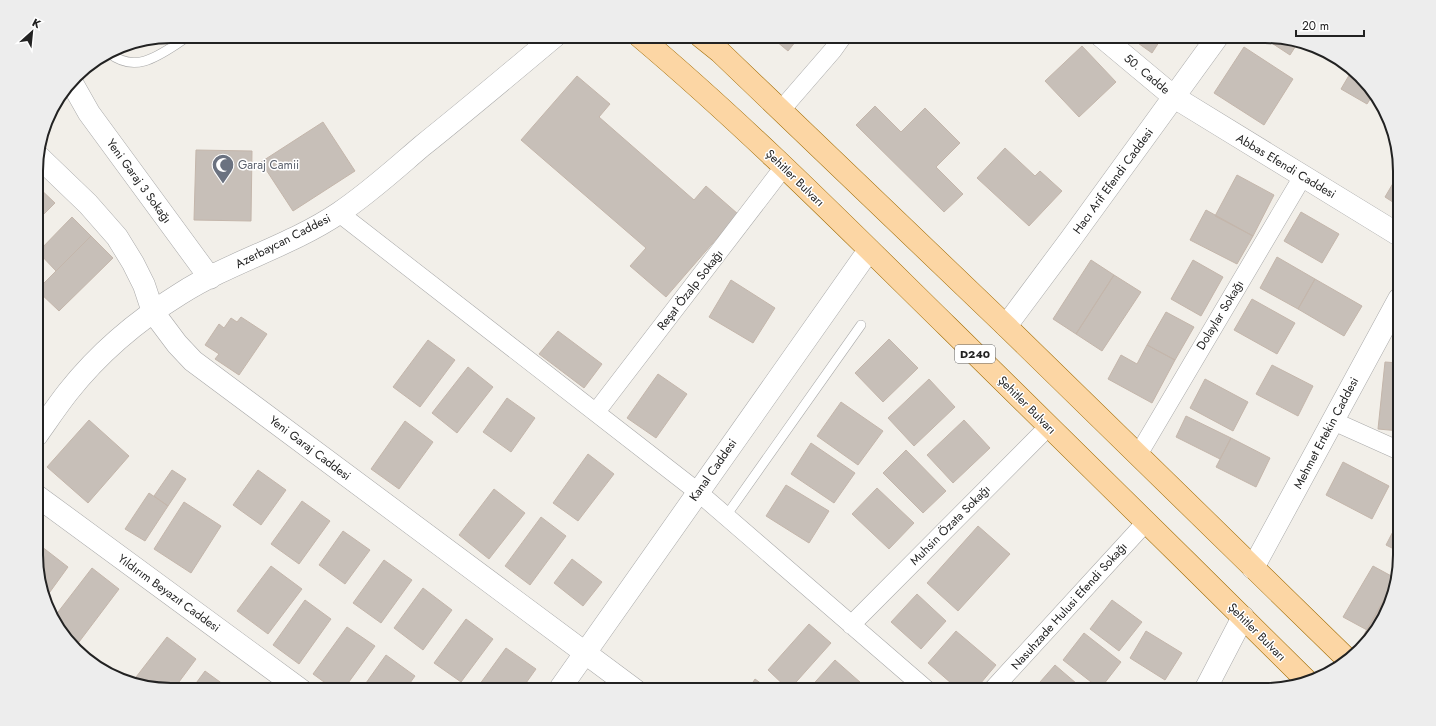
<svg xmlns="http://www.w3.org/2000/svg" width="1436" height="726" font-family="Jost,sans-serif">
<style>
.building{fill:#c7bfb8;stroke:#c4b6ab}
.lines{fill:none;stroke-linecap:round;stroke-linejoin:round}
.service-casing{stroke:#a9a9a9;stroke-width:10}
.minor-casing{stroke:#a9a9a9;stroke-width:19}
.tertiary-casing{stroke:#a9a9a9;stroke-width:23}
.primary-casing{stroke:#a06b00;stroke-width:23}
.service{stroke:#fff;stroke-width:9}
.minor{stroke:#fff;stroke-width:18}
.tertiary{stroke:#fff;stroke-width:22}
.primary{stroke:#fcd6a4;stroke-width:22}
.labels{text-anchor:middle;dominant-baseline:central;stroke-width:3;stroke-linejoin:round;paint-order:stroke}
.shield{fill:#fff;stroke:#646464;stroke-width:1}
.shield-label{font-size:11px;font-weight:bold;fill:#222}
.street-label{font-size:12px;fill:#222;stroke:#fff}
.worship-label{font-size:12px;fill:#5b616d;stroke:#fff;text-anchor:start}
.rim{fill:none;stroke:#222;stroke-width:2}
</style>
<rect width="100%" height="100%" fill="#f2efe9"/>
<path class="building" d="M770 36H800L788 51Z
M1128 36H1163L1152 53Z
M1261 36H1265L1297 44 1290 55Z
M1082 46 1116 82 1079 117 1045 81Z
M1244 47 1293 79 1264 125 1214 93Z
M1311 47 1324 50 1322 54Z
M1351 72 1372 89 1374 93 1367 104 1341 89Z
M577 76 610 104 599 117 694 200 706 186 738 214 666 297 630 266 646 248 521 140Z
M875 106 901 132 925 108 960 143 936 167 963 194 944 212 856 125Z
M323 122 355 171 293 211 261 162Z
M1005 148 1035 176 1040 171 1062 191 1029 226 977 178Z
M196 150 252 151 251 221 194 220Z
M1399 173V206L1385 197Z
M1237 175 1274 195 1253 236 1215 216Z
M36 185 55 203 36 222Z
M1206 210 1253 236 1237 264 1190 240Z
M1301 212 1339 234 1322 263 1284 241Z
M72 217 91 236 56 271 38 252Z
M91 236 113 258 59 311 37 290Z
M1277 257 1315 279 1298 309 1260 288Z
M1091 260 1114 275 1076 334 1053 319Z
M1193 260 1223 277 1201 316 1171 299Z
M1114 275 1141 292 1102 351 1076 334Z
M1315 279 1362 306 1344 336 1298 309Z
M731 280 775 308 753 343 709 317Z
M1252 299 1295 323 1277 354 1234 330Z
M1166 312 1194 327 1175 360 1147 345Z
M241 317 267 334 239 375 215 359 219 354 205 345 219 324 224 328 231 318 237 322Z
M558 331 602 364 584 388 539 354Z
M889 339 918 368 883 402 855 373Z
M428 340 455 360 420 407 393 387Z
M1147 345 1175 360 1152 403 1108 379 1121 355 1137 364Z
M1385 362 1399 363 1400 431 1378 429Z
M1272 365 1313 386 1298 416 1256 394Z
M468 367 493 387 457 433 432 413Z
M658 374 687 394 656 438 627 418Z
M929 379 955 407 914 446 888 418Z
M1205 379 1248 402 1233 431 1190 408Z
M507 398 535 418 511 452 483 432Z
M841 402 883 431 858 465 817 436Z
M1186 416 1231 438 1220 459 1176 437Z
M89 420 129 456 88 503 47 467Z
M964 420 990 448 953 483 927 455Z
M405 421 433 442 399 489 371 469Z
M1231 438 1270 458 1256 487 1216 467Z
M811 443 855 473 834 503 791 474Z
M906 450 946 491 923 513 883 473Z
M588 454 614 474 578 521 553 503Z
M1343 462 1389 486 1372 519 1326 495Z
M172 470 186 479 168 506 154 496Z
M258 470 286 490 261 525 233 505Z
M786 485 829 511 809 543 766 516Z
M877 488 914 523 889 549 852 514Z
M494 489 525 513 489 559 459 535Z
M149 493 168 506 145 541 125 529Z
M302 501 330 521 299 564 271 544Z
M184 502 221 526 191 573 154 549Z
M541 517 566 536 530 585 505 566Z
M1400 518V552L1386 545Z
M978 526 1010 554 958 611 927 583Z
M343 531 370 550 345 584 319 565Z
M37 543 68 567 47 596 37 573Z
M572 559 602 582 583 606 554 583Z
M384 560 412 580 381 623 353 603Z
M271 566 302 589 268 634 237 611Z
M1373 566 1395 578 1393 584 1367 630 1343 617Z
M92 568 119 589 79 642 60 627 55 616Z
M423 588 452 610 423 650 394 628Z
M1390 589 1392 590 1386 615 1364 639 1362 638Z
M917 594 946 621 921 649 891 622Z
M305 600 331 619 299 664 273 645Z
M1112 600 1142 622 1119 651 1090 629Z
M466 619 493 639 461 682 434 663Z
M809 624 831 643 789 690 768 670Z
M347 627 375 646 343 690H335L313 674Z
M956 631 996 665 975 690H959L928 663Z
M1146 631 1182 653 1165 680 1130 658Z
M1084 633 1121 662 1100 689 1063 660Z
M167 637 196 659 173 690 133 681Z
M506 648 536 669 521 690H479L477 688Z
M386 655 415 676 405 690H361Z
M835 660 861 683 855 690H808Z
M1055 665 1084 690H1033Z
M205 671 231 690H191Z
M755 679 770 690H748Z
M1130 684 1137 690H1124Z"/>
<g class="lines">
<g class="service-casing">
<path id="service" d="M109 53C138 76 163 52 189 36
M726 516 861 325"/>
</g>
<g class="minor-casing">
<path id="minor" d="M781 110 833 50 843 36
M339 213 698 492 927 690
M596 412 783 168
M1333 421 1400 451
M1138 455 1303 176
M851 625 1049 426
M992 690 1146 522"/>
</g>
<g class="tertiary-casing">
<path id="tertiary" d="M1101 36 1174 97 1399 235
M72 83 89 113 210 278
M38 156 88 204 117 237 133 263 144 285 153 312 177 344 193 361 635 690
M1006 326 1070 240 1218 36
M37 435C47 421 57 406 68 392 98 354 138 320 180 294 230 262 290 246 339 213 369 193 395 169 422 146 467 110 511 73 555 36
M37 496 301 690
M1253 568 1399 299
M559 690 869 250
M1205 690 1243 617"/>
</g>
<g class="primary-casing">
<path id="primary" d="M639 36C747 127 847 228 947 326 1067 444 1186 561 1305 679
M700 36 720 52 1006 326 1347 659"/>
</g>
<use href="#service" class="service"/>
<use href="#minor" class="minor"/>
<use href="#tertiary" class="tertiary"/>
<use href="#primary" class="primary"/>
</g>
<defs>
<g id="mosque-pin" transform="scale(1.15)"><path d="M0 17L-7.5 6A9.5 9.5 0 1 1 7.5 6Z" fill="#6b7280" stroke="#fff"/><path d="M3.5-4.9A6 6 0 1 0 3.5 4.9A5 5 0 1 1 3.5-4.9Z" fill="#fff"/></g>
</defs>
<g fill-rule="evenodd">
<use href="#mosque-pin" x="223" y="165"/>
</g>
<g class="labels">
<rect class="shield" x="955" y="345" width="40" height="18" rx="3"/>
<g class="shield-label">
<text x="975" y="354">D240</text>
</g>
<g class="street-label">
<text transform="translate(1147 74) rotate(40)">50. Cadde</text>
<text transform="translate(1286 166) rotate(31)">Abbas Efendi Caddesi</text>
<text transform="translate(795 178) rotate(44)">Şehitler Bulvarı</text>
<text transform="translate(139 181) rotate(54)">Yeni Garaj 3 Sokağı</text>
<text transform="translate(1113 181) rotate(-54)">Hacı Arif Efendi Caddesi</text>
<text transform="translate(283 241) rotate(-27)">Azerbaycan Caddesi</text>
<text transform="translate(690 290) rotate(-52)">Reşat Özalp Sokağı</text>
<text transform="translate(1220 315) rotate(-59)">Dolaylar Sokağı</text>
<text transform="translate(1027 405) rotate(45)">Şehitler Bulvarı</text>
<text transform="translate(1326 433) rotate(-62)">Mehmet Ertekin Caddesi</text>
<text transform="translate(310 448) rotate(37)">Yeni Garaj Caddesi</text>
<text transform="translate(713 470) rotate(-55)">Kanal Caddesi</text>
<text transform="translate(950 525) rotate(-45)">Muhsin Özata Sokağı</text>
<text transform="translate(169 593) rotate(36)">Yıldırım Beyazıt Caddesi</text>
<text transform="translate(1069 606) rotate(-48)">Nasuhzade Hulusi Efendi Sokağı</text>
<text transform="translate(1257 632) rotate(45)">Şehitler Bulvarı</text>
</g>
<g class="worship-label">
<text x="238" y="165">Garaj Camii</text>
</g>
</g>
<path d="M0 0H1436V726H0ZM171 43H1265A128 128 0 0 1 1393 171V555A128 128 0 0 1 1265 683H171A128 128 0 0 1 43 555V171A128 128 0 0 1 171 43Z" fill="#ededed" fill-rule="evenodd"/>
<path class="rim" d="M171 43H1265A128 128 0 0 1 1393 171V555A128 128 0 0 1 1265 683H171A128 128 0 0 1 43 555V171A128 128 0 0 1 171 43Z"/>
<g transform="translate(32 32) rotate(27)" stroke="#ffffff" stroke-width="3" paint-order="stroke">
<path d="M0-3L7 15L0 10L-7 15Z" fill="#222222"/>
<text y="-6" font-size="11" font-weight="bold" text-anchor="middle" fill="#222222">K</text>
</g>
<path d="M1296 30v6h68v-6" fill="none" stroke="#222222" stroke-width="2"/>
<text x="1302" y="30" font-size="12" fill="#222222" stroke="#ffffff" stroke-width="3" paint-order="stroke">20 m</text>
</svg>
